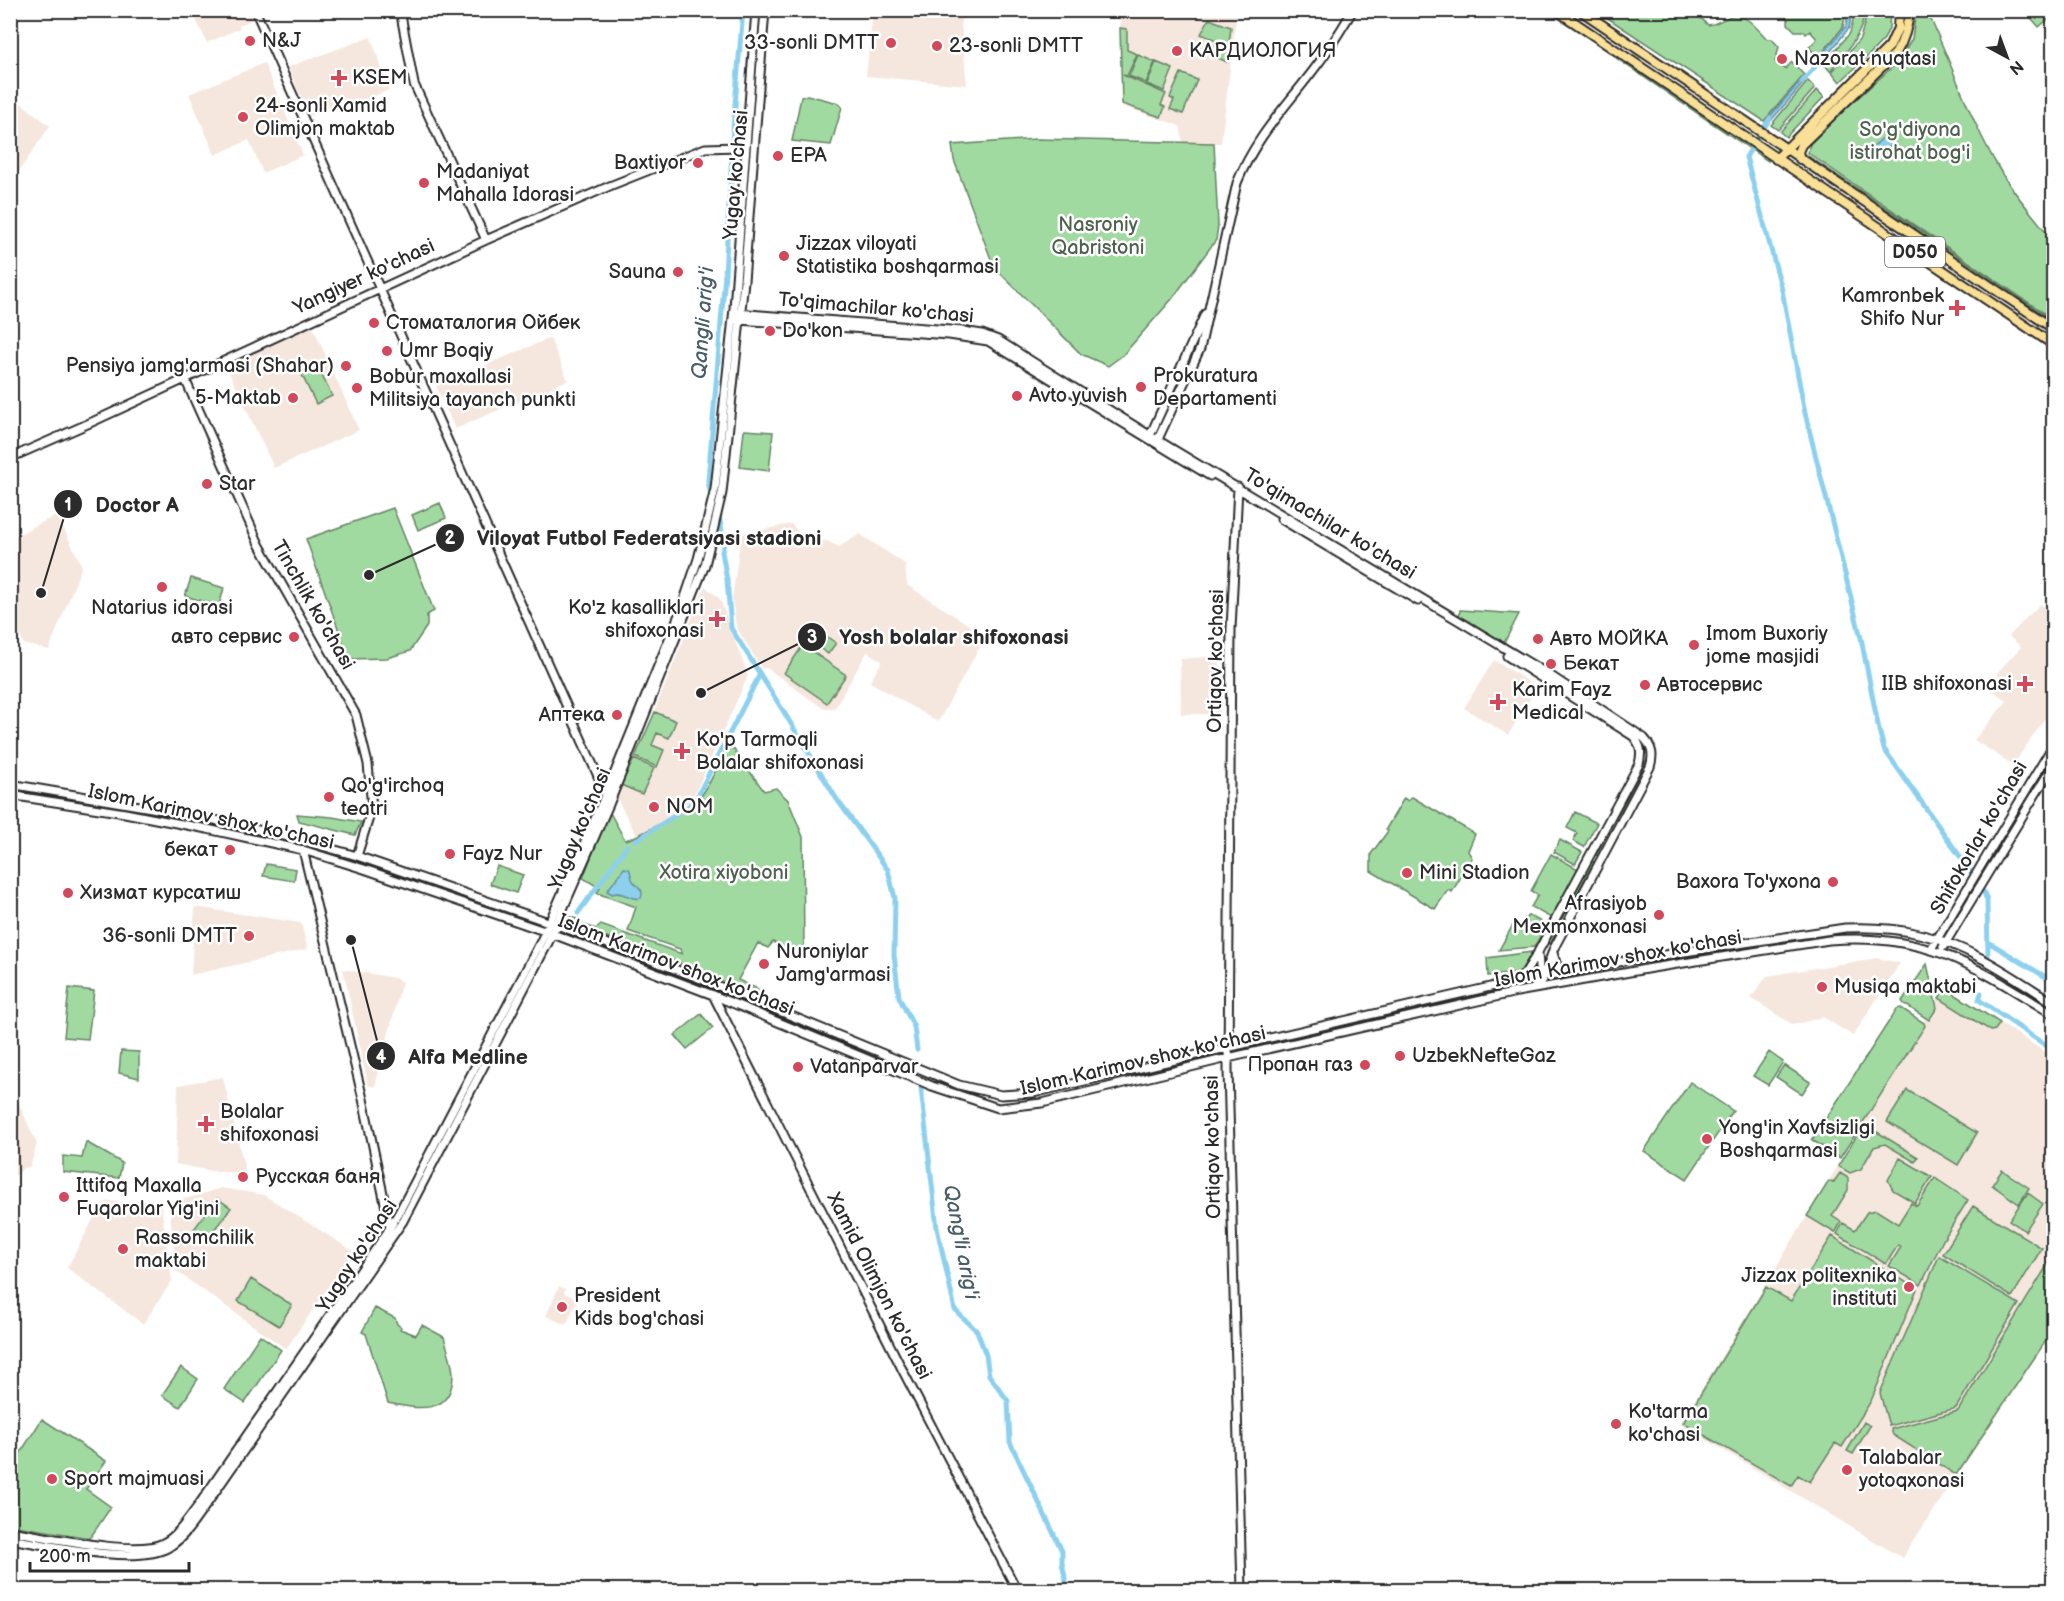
<svg xmlns="http://www.w3.org/2000/svg" width="2064" height="1601" font-family="'Balsamiq Sans',sans-serif">
<style>
.built{fill:#f6e7de}
.green{fill:#a1daa0;stroke:#668266;stroke-width:1.5}
.water{fill:#8dd0ee;stroke:#668ea0;stroke-width:1.5}
.lines{fill:none;stroke-linecap:round;stroke-linejoin:round}
.canal{stroke:#8dd0ee;stroke-width:5}
.secondary-casing{stroke:#2b2b2b;stroke-width:11}
.primary-casing{stroke:#2b2b2b;stroke-width:12}
.secondary{stroke:#fff;stroke-width:7}
.primary{stroke:#fadf96;stroke-width:8}
.poi-dot{fill:#d1495b;stroke:#fff;stroke-width:2}
.labels{text-anchor:middle;dominant-baseline:central;stroke-width:5;stroke-linejoin:round;paint-order:stroke}
.shield{fill:#fff;stroke:#6b6b6b;stroke-width:1.5}
.shield-label{font-size:18px;font-weight:bold;fill:#2b2b2b}
.poi-label{font-size:20px;fill:#2b2b2b;stroke:#fff;text-anchor:start}
.park-label{font-size:20px;fill:#4e604e;stroke:#fff}
.street-label{font-size:20px;fill:#2b2b2b;stroke:#fff}
.water-label{font-size:21px;font-style:italic;fill:#485d66;stroke:#fff}
.leader{fill:none;stroke:#2b2b2b;stroke-width:2}
.callout-dot{fill:#2b2b2b;stroke:#fff;stroke-width:2}
.mark-label{font-size:18px;text-anchor:middle;font-weight:bold;fill:#fff}
.callout-label{font-size:21px;text-anchor:middle;font-weight:bold;fill:#2b2b2b;stroke:#fff;stroke-width:5;stroke-linejoin:round;paint-order:stroke}
</style>
<rect width="100%" height="100%" fill="#fff"/>
<filter id="ink" filterUnits="userSpaceOnUse"><feTurbulence type="fractalNoise" baseFrequency=".0167" numOctaves="2"/><feDisplacementMap in="SourceGraphic" scale="12" xChannelSelector="R" yChannelSelector="G"/><feConvolveMatrix kernelMatrix="1 2 1 2 8 2 1 2 1" color-interpolation-filters="sRGB"/></filter>
<g filter="url(#ink)">
<path class="built" d="M926 10 960 13 967 85 866 76 873 11Z
M192 11H248L252 20 239 25 240 28 207 43Z
M1120 11H1237L1221 143H1183L1180 126 1122 106Z
M371 37 389 90 333 113 330 107 310 116 288 67Z
M264 63 303 155 263 173 249 140 215 155 189 94Z
M11 95 50 126 15 177 11 174Z
M312 325 359 430 274 468 226 366Z
M550 338 568 380 455 429 436 386Z
M57 515 82 566 49 650 24 644 11 619V538Z
M791 524 809 542 813 540 827 541 839 547 860 534 905 564 907 585 986 636 938 722 870 682 882 661 867 652 835 708 824 709 767 668 762 669 736 627 732 599 741 534Z
M705 586 720 599 748 676 697 789 689 801 661 822 637 836 616 797 655 710Z
M2040 604 2053 612V707L2013 765 1974 740 2007 701 1992 690 2001 678 1996 674 2021 647 2009 636Z
M1220 656V714H1181L1180 659Z
M1494 660 1529 682 1524 691 1532 696 1508 735 1464 708Z
M195 907 301 923 308 949 191 975Z
M1877 958 1900 963 1853 1036 1823 1017 1793 1025 1751 998 1767 976Z
M343 969 395 978 402 982 375 1087 368 1085Z
M1945 988 2053 1057V1332L1902 1558 1680 1424 1836 1169 1897 1063Z
M223 1077 246 1174 211 1171 176 1164 178 1085Z
M11 1086 37 1144 30 1167 23 1168 17 1175H11Z
M221 1188 264 1195 353 1251 286 1349 176 1271 169 1204Z
M110 1201 161 1205 172 1281 143 1324 67 1268 96 1214 104 1210 105 1202Z
M559 1286 565 1289 564 1293 578 1299 566 1325 546 1316Z"/>
<path class="green" d="M1868 10 1890 11 1889 28 1884 39 1868 56 1840 82 1832 72 1860 39Z
M2030 10 2053 11V15L2039 27 2027 13Z
M1597 11H1694L1708 25C1717 24 1723 19 1731 16 1746 12 1758 30 1767 39H1772L1779 47 1777 55 1778 57 1775 61 1779 66 1781 65 1785 69 1792 62 1804 75 1764 121Z
M1782 11 1846 10V11L1843 27 1818 58 1809 47 1817 39 1810 31 1806 34 1804 31H1795L1788 24V19Z
M1855 11H1865C1862 36 1846 52 1830 71L1824 64 1850 33Z
M1916 11H1927C1951 62 1969 117 1998 167 2014 195 2034 215 2053 241V319L1808 153 1810 144 1842 112 1899 61 1912 39Z
M1209 19 1231 27 1227 62 1213 56 1216 42 1214 39 1201 34Z
M1120 28 1127 29V50L1137 54 1127 76 1123 75 1166 94 1161 105 1165 107 1161 117 1122 104Z
M1138 55 1155 62 1146 83 1129 76Z
M1619 57 1686 102 1685 105 1616 58Z
M1156 62 1173 69 1164 91 1147 84Z
M1181 73 1197 80 1183 114 1170 109 1174 100 1170 98Z
M1808 81 1815 88 1778 130 1771 125Z
M1817 90 1824 97 1786 137 1780 132Z
M807 95 838 103 842 107 831 145 792 141 801 97Z
M1690 105 1768 158V161L1688 107Z
M1036 139 1214 143 1218 226 1216 240 1172 299 1123 355 1108 366 1081 354 994 267 954 160 952 145Z
M1807 155 1876 201 1874 204 1808 159Z
M1877 202 1944 246 1942 249 1875 204Z
M1945 247 2053 321V325L1943 249Z
M1194 347 1197 349 1156 432V431Z
M317 366 332 396 316 404 301 373Z
M744 430 773 432 769 471 740 467Z
M440 503 446 518 418 530 412 515Z
M393 508 434 611 427 615V626L410 651 387 658 349 659 306 539Z
M191 578 224 588 219 606 185 596Z
M1460 610 1519 614 1503 645 1465 623 1467 620 1459 616Z
M815 628 836 643 828 654 807 639Z
M803 645 846 675 827 703 784 673Z
M655 712 676 721 669 738 657 733 652 745 664 750 657 767 635 757Z
M729 743 764 791 776 788 788 800 803 837 804 950 802 953 789 946 786 949 773 942 768 948 758 943 738 980 762 991 761 1000 689 967 565 922V915L577 919 576 922 596 929 601 925 682 954 680 949 628 931 636 907 597 893 600 888 583 878 609 811 625 840C637 838 693 806 701 796 712 782 720 759 729 743Z
M634 759 654 768 642 794 621 785Z
M1646 761 1648 762 1598 856 1596 855Z
M1412 797 1475 834 1468 851 1472 858 1452 892 1448 890 1435 909 1371 871V854L1388 831 1386 829 1404 798 1408 801Z
M1575 812 1597 823 1584 847 1573 841 1577 833 1567 828Z
M297 814 332 817 361 822 355 835 299 821Z
M1560 840 1582 852 1575 864 1554 852Z
M1551 854 1578 869 1551 918 1531 907 1538 895 1531 891Z
M1592 861 1594 862 1550 944 1547 943Z
M266 864 296 869 294 881 263 876Z
M497 866 523 875 516 893 490 884Z
M1528 915 1547 925 1534 947 1499 950 1513 925 1520 928Z
M1532 952 1520 973 1488 976 1487 958Z
M1927 964 1937 1008 1929 1020 1904 1004 1902 1001Z
M69 988 94 991 88 1039 64 1037Z
M1945 988 2000 1023 1995 1030 1991 1031 1939 998Z
M1901 1008 1924 1023 1925 1026 1840 1158 1812 1140 1897 1009Z
M701 1014 713 1028 687 1049 675 1035Z
M121 1051 139 1052V1078L119 1073Z
M1769 1052 1783 1062 1768 1085 1753 1076Z
M1784 1065 1810 1082 1802 1094 1776 1077Z
M1690 1082 1733 1111 1687 1179 1644 1151Z
M1907 1090 1977 1133 1958 1165 1887 1122Z
M1864 1124 1918 1157 1915 1162 1885 1144 1874 1147 1861 1169 1850 1173 1838 1166Z
M86 1142 122 1163 119 1178 63 1172V1156L82 1158Z
M1900 1158 1932 1177 1915 1203 1893 1190 1888 1180Z
M2002 1170 2029 1188 2019 1204 1992 1185Z
M1840 1173 1848 1178V1190L1832 1216 1841 1222 1835 1233 1807 1216 1829 1181 1833 1183Z
M1935 1178 1968 1200 1943 1240 1921 1285 1889 1266 1901 1247 1898 1245 1886 1264 1837 1234 1843 1223 1855 1230 1867 1212 1876 1210 1898 1224 1911 1203 1917 1206Z
M2028 1193 2043 1204 2025 1231 2009 1220Z
M217 1198 231 1208 207 1239 194 1229Z
M1973 1206 2042 1248 2012 1297 1943 1254Z
M1832 1236 1917 1289 1871 1401 1842 1447 1835 1443 1810 1482 1798 1475 1791 1486 1683 1423 1766 1287 1791 1301Z
M1939 1256 2019 1304 1956 1408 1889 1426 1880 1393Z
M2053 1256V1330L1956 1475 1893 1435 1891 1429 1958 1411Z
M251 1279 292 1305 279 1326 238 1301Z
M375 1308 395 1318 397 1324 401 1327 400 1329 416 1335 422 1325 444 1337C447 1349 453 1363 453 1375 452 1416 417 1409 388 1403L366 1334 362 1332Z
M260 1335 281 1350 245 1403 224 1389Z
M181 1367 198 1379 180 1407 162 1395Z
M42 1419 106 1461 86 1489 111 1507 90 1538 16 1526 14 1528H11L10 1469Z
M1864 1422 1870 1426 1853 1454 1847 1451Z"/>
<path class="water" d="M1848 11H1852L1849 28 1822 62 1819 59 1846 26Z
M1805 76 1807 79 1768 124 1765 122Z
M1888 133 1895 142 1878 157 1871 149Z
M624 868 629 869C631 872 631 875 632 879 635 887 645 887 641 898 631 901 624 890 612 894L607 891Z"/>
<g class="lines">
<path class="canal" d="M1802 82 1825 55
M1770 118 1746 157 1782 290 1805 413 1861 638 1879 730 1884 749 1971 872
M732 141 743 10
M711 496 708 481 725 274 732 153
M720 521 724 544 722 552 727 580 731 628 782 709 836 798 888 870 895 898 894 955 899 997 914 1027 917 1050
M635 841 685 809 696 799 760 674
M1984 892 1987 901 1988 956
M578 913 627 846
M1990 943 2054 982
M1981 993 1979 1000 2054 1051
M921 1088 937 1228 955 1310 977 1331 986 1355 989 1375 1008 1401 1010 1442 1062 1551V1563L1068 1590"/>
<g class="secondary-casing">
<path id="secondary" d="M255 10 606 794
M400 10 414 84 486 240
M736 313 963 331 982 334 998 340 1149 435 1551 676 1644 738C1652 747 1654 755 1650 767L1553 950 1543 980 1534 988
M738 320 949 335 988 341 1210 476
M185 379 259 544 356 715 368 764 372 808 357 856
M1149 438 1205 314
M1160 444 1159 437 1200 349 1237 183C1256 136 1285 108 1315 68 1329 50 1341 30 1353 10
M10 458 92 422 486 240 612 185 705 148 738 147
M1238 487 1231 629 1228 1070 1242 1590
M1281 519 1418 601
M1507 656 1633 736C1641 745 1642 752 1639 764L1538 952 1539 968 1545 977
M10 784 193 815 297 839 357 856 557 925 704 980 959 1085 1001 1095 1033 1093 1490 987 1624 961 1845 928C1870 927 1895 928 1919 934 1968 945 2012 976 2054 1003
M10 795 125 813 207 829 303 850 364 869 553 934 713 995 932 1086 998 1108 1042 1103 1228 1058 1517 992 1652 968 1829 940C1927 932 1975 966 2054 1015
M303 850 363 1099 390 1227
M1943 947 2054 764
M1931 949 2054 744
M1553 953 1557 966 1567 970
M1516 980 1525 973 1537 954
M713 995 904 1373 1017 1590
M10 1531C43 1536 137 1557 163 1543 178 1536 188 1519 198 1506L386 1234 398 1214 541 941 606 794 680 612 698 559 715 489 734 308 756 10
M10 1539C48 1545 138 1566 169 1547 185 1537 195 1520 206 1505L403 1221 548 943 610 802 705 565 722 493 744 281 765 10"/>
</g>
<g class="primary-casing">
<path id="primary" d="M1556 10 2054 345
M1580 10 2054 329
M1776 159 1890 46 1898 28 1899 10
M1800 159 1798 152 1801 145 1896 53C1904 40 1908 26 1909 10"/>
</g>
<use href="#secondary" class="secondary"/>
<use href="#primary" class="primary"/>
</g>
</g>
<g class="poi-dot">
<circle cx="250" cy="41" r="6"/>
<circle cx="891" cy="43" r="6"/>
<circle cx="937" cy="46" r="6"/>
<circle cx="1177" cy="51" r="6"/>
<circle cx="1782" cy="59" r="6"/>
<path d="M336 69h6v6h6v6h-6v6h-6v-6h-6v-6h6z"/>
<circle cx="243" cy="117" r="6"/>
<circle cx="778" cy="156" r="6"/>
<circle cx="698" cy="163" r="6"/>
<circle cx="424" cy="183" r="6"/>
<circle cx="784" cy="256" r="6"/>
<circle cx="678" cy="272" r="6"/>
<path d="M1954 299h6v6h6v6h-6v6h-6v-6h-6v-6h6z"/>
<circle cx="374" cy="323" r="6"/>
<circle cx="770" cy="331" r="6"/>
<circle cx="387" cy="351" r="6"/>
<circle cx="346" cy="366" r="6"/>
<circle cx="1141" cy="387" r="6"/>
<circle cx="357" cy="388" r="6"/>
<circle cx="1017" cy="396" r="6"/>
<circle cx="293" cy="398" r="6"/>
<circle cx="207" cy="484" r="6"/>
<circle cx="162" cy="587" r="6"/>
<path d="M714 610h6v6h6v6h-6v6h-6v-6h-6v-6h6z"/>
<circle cx="294" cy="637" r="6"/>
<circle cx="1538" cy="639" r="6"/>
<circle cx="1694" cy="645" r="6"/>
<circle cx="1551" cy="664" r="6"/>
<path d="M2022 675h6v6h6v6h-6v6h-6v-6h-6v-6h6z"/>
<circle cx="1645" cy="685" r="6"/>
<path d="M1495 693h6v6h6v6h-6v6h-6v-6h-6v-6h6z"/>
<circle cx="617" cy="715" r="6"/>
<path d="M679 742h6v6h6v6h-6v6h-6v-6h-6v-6h6z"/>
<circle cx="329" cy="797" r="6"/>
<circle cx="654" cy="807" r="6"/>
<circle cx="230" cy="850" r="6"/>
<circle cx="450" cy="854" r="6"/>
<circle cx="1407" cy="873" r="6"/>
<circle cx="1833" cy="882" r="6"/>
<circle cx="68" cy="893" r="6"/>
<circle cx="1659" cy="915" r="6"/>
<circle cx="249" cy="936" r="6"/>
<circle cx="764" cy="964" r="6"/>
<circle cx="1822" cy="987" r="6"/>
<circle cx="1400" cy="1056" r="6"/>
<circle cx="1365" cy="1065" r="6"/>
<circle cx="798" cy="1067" r="6"/>
<path d="M203 1115h6v6h6v6h-6v6h-6v-6h-6v-6h6z"/>
<circle cx="1707" cy="1139" r="6"/>
<circle cx="243" cy="1177" r="6"/>
<circle cx="64" cy="1197" r="6"/>
<circle cx="123" cy="1249" r="6"/>
<circle cx="1909" cy="1287" r="6"/>
<circle cx="562" cy="1307" r="6"/>
<circle cx="1616" cy="1424" r="6"/>
<circle cx="1847" cy="1470" r="6"/>
<circle cx="52" cy="1479" r="6"/>
</g>
<g class="labels">
<rect class="shield" x="1885" y="237" width="60" height="30" rx="4.5"/>
<g class="shield-label">
<text x="1915" y="252">D050</text>
</g>
<g class="poi-label">
<text x="262" y="41">N&amp;J</text>
<text x="879" y="43" text-anchor="end">33-sonli DMTT</text>
<text x="949" y="46">23-sonli DMTT</text>
<text x="1189" y="51">КАРДИОЛОГИЯ</text>
<text x="1794" y="59">Nazorat nuqtasi</text>
<text x="352" y="78">KSEM</text>
<text x="255" y="106">24-sonli Xamid<tspan x="255" dy="23">Olimjon maktab</tspan></text>
<text x="790" y="156">EPA</text>
<text x="686" y="163" text-anchor="end">Baxtiyor</text>
<text x="436" y="172">Madaniyat<tspan x="436" dy="23">Mahalla Idorasi</tspan></text>
<text x="796" y="244">Jizzax viloyati<tspan x="796" dy="23">Statistika boshqarmasi</tspan></text>
<text x="666" y="272" text-anchor="end">Sauna</text>
<text x="1944" y="296" text-anchor="end">Kamronbek<tspan x="1944" dy="23">Shifo Nur</tspan></text>
<text x="386" y="323">Стоматалогия Ойбек</text>
<text x="782" y="331">Do'kon</text>
<text x="399" y="351">Umr Boqiy</text>
<text x="334" y="366" text-anchor="end">Pensiya jamg'armasi (Shahar)</text>
<text x="1153" y="376">Prokuratura<tspan x="1153" dy="23">Departamenti</tspan></text>
<text x="369" y="377">Bobur maxallasi<tspan x="369" dy="23">Militsiya tayanch punkti</tspan></text>
<text x="1029" y="396">Avto yuvish</text>
<text x="281" y="398" text-anchor="end">5-Maktab</text>
<text x="219" y="484">Star</text>
<text x="162" y="608" text-anchor="middle">Natarius idorasi</text>
<text x="704" y="608" text-anchor="end">Ko'z kasalliklari<tspan x="704" dy="23">shifoxonasi</tspan></text>
<text x="1706" y="634">Imom Buxoriy<tspan x="1706" dy="23">jome masjidi</tspan></text>
<text x="282" y="637" text-anchor="end">авто сервис</text>
<text x="1550" y="639">Авто МОЙКА</text>
<text x="1563" y="664">Бекат</text>
<text x="2012" y="684" text-anchor="end">IIB shifoxonasi</text>
<text x="1657" y="685">Автосервис</text>
<text x="1512" y="690">Karim Fayz<tspan x="1512" dy="23">Medical</tspan></text>
<text x="605" y="715" text-anchor="end">Аптека</text>
<text x="696" y="740">Ko'p Tarmoqli<tspan x="696" dy="23">Bolalar shifoxonasi</tspan></text>
<text x="341" y="786">Qo'g'irchoq<tspan x="341" dy="23">teatri</tspan></text>
<text x="666" y="807">NOM</text>
<text x="218" y="850" text-anchor="end">бекат</text>
<text x="462" y="854">Fayz Nur</text>
<text x="1419" y="873">Mini Stadion</text>
<text x="1821" y="882" text-anchor="end">Baxora To'yxona</text>
<text x="80" y="893">Хизмат курсатиш</text>
<text x="1647" y="904" text-anchor="end">Afrasiyob<tspan x="1647" dy="23">Mexmonxonasi</tspan></text>
<text x="237" y="936" text-anchor="end">36-sonli DMTT</text>
<text x="776" y="952">Nuroniylar<tspan x="776" dy="23">Jamg'armasi</tspan></text>
<text x="1834" y="987">Musiqa maktabi</text>
<text x="1412" y="1056">UzbekNefteGaz</text>
<text x="1353" y="1065" text-anchor="end">Пропан газ</text>
<text x="810" y="1067">Vatanparvar</text>
<text x="220" y="1112">Bolalar<tspan x="220" dy="23">shifoxonasi</tspan></text>
<text x="1719" y="1128">Yong'in Xavfsizligi<tspan x="1719" dy="23">Boshqarmasi</tspan></text>
<text x="255" y="1177">Русская баня</text>
<text x="76" y="1186">Ittifoq Maxalla<tspan x="76" dy="23">Fuqarolar Yig'ini</tspan></text>
<text x="135" y="1238">Rassomchilik<tspan x="135" dy="23">maktabi</tspan></text>
<text x="1897" y="1276" text-anchor="end">Jizzax politexnika<tspan x="1897" dy="23">instituti</tspan></text>
<text x="574" y="1296">President<tspan x="574" dy="23">Kids bog'chasi</tspan></text>
<text x="1628" y="1412">Ko'tarma<tspan x="1628" dy="23">ko'chasi</tspan></text>
<text x="1859" y="1458">Talabalar<tspan x="1859" dy="23">yotoqxonasi</tspan></text>
<text x="64" y="1479">Sport majmuasi</text>
</g>
<g class="park-label">
<text x="1910" y="130">So'g'diyona<tspan x="1910" dy="23">istirohat bog'i</tspan></text>
<text x="1098" y="225">Nasroniy<tspan x="1098" dy="23">Qabristoni</tspan></text>
<text x="724" y="873">Xotira xiyoboni</text>
</g>
<g class="street-label">
<text transform="translate(736 175) rotate(-85)">Yugay ko'chasi</text>
<text transform="translate(364 277) rotate(-25)">Yangiyer ko'chasi</text>
<text transform="translate(876 308) rotate(5)">To'qimachilar ko'chasi</text>
<text transform="translate(1330 524) rotate(31)">To'qimachilar ko'chasi</text>
<text transform="translate(313 605) rotate(60)">Tinchlik ko'chasi</text>
<text transform="translate(1216 661) rotate(-89)">Ortiqov ko'chasi</text>
<text transform="translate(211 817) rotate(12)">Islom Karimov shox ko'chasi</text>
<text transform="translate(580 829) rotate(-67)">Yugay ko'chasi</text>
<text transform="translate(1979 838) rotate(-60)">Shifokorlar ko'chasi</text>
<text transform="translate(1618 959) rotate(-10)">Islom Karimov shox ko'chasi</text>
<text transform="translate(676 965) rotate(21)">Islom Karimov shox ko'chasi</text>
<text transform="translate(1143 1061) rotate(-13)">Islom Karimov shox ko'chasi</text>
<text transform="translate(1213 1147) rotate(-91)">Ortiqov ko'chasi</text>
<text transform="translate(357 1256) rotate(-57)">Yugay ko'chasi</text>
<text transform="translate(879 1286) rotate(63)">Xamid Olimjon ko'chasi</text>
</g>
<g class="water-label">
<text transform="translate(703 323) rotate(-86)">Qangli arig'i</text>
<text transform="translate(961 1242) rotate(79)">Qang'li arig'i</text>
</g>
</g>
<path class="leader" d="M41 593L68 504M369 575L450 538M701 693L812 637M351 940L381 1056"/>
<g class="callout-dot">
<circle cx="41" cy="593" r="6"/>
<circle cx="369" cy="575" r="6"/>
<circle cx="701" cy="693" r="6"/>
<circle cx="351" cy="940" r="6"/>
<circle cx="68" cy="504" r="15"/>
<circle cx="450" cy="538" r="15"/>
<circle cx="812" cy="637" r="15"/>
<circle cx="381" cy="1056" r="15"/>
</g>
<g class="mark-label">
<text x="68" y="511">1</text>
<text x="450" y="544">2</text>
<text x="812" y="643">3</text>
<text x="381" y="1063">4</text>
</g>
<g class="callout-label">
<text x="137" y="512">Doctor A</text>
<text x="649" y="545">Viloyat Futbol Federatsiyasi stadioni</text>
<text x="954" y="644">Yosh bolalar shifoxonasi</text>
<text x="468" y="1064">Alfa Medline</text>
</g>
<rect width="2064" height="1601" fill="none" stroke="#fff" stroke-width="36"/>
<rect x="18" y="18" width="2028" height="1565" fill="none" stroke="#2b2b2b" stroke-width="2" filter="url(#ink)"/>
<g transform="translate(2007 57) rotate(139)" stroke="#ffffff" stroke-width="4.5" paint-order="stroke">
<path d="M0-4.5L10 22L0 15L-10 22Z" fill="#2b2b2b"/>
<text y="-9" font-size="16" font-weight="bold" text-anchor="middle" fill="#2b2b2b">N</text>
</g>
<path d="M30 1562v9h159v-9" fill="none" stroke="#2b2b2b" stroke-width="3"/>
<text x="39" y="1562" font-size="18" fill="#2b2b2b" stroke="#ffffff" stroke-width="4.5" paint-order="stroke">200 m</text>
</svg>
